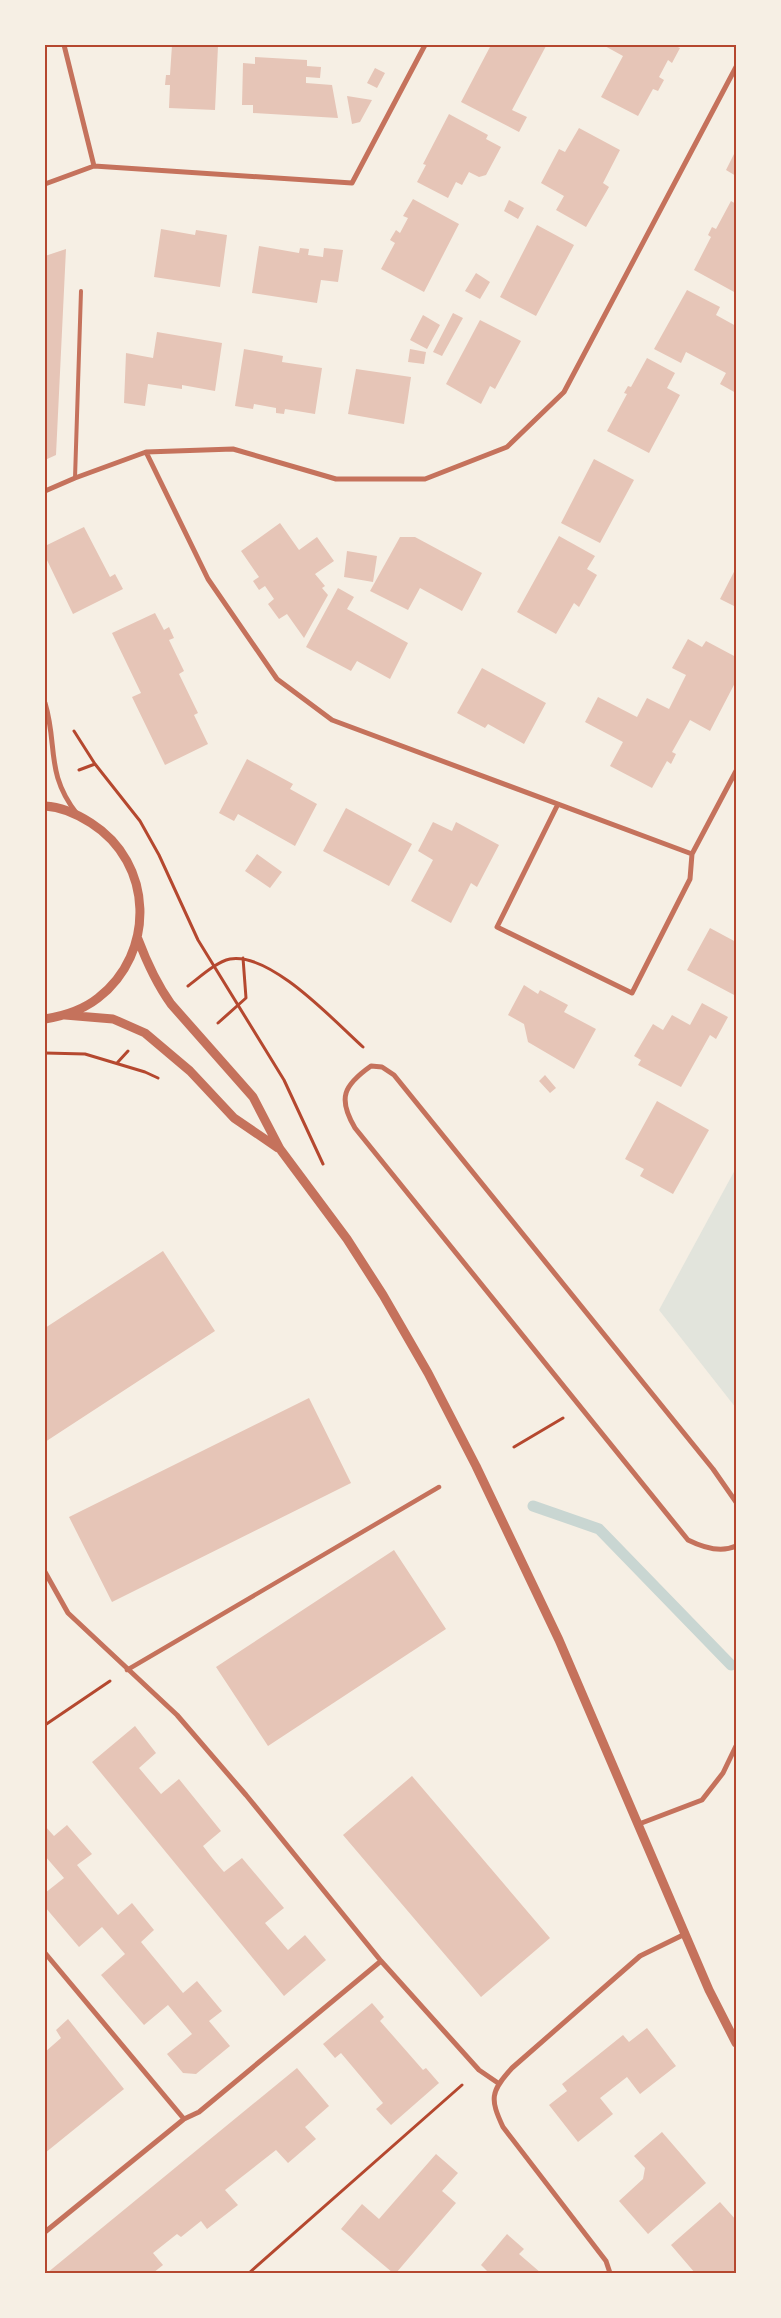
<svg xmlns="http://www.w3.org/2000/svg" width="781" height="2318" font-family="'Exo 2',sans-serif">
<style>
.green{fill:#e2e4dc}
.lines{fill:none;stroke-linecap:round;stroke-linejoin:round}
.stream{stroke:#c9d6d2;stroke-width:11}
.building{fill:#e6c5b7}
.path{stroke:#b5482f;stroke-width:3}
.service{stroke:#c5725c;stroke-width:4}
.pedestrian{stroke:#c5725c;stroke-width:4.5}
.minor{stroke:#c5725c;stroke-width:5}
.tertiary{stroke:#c5725c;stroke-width:9}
.neatline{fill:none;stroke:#b5482f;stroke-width:2}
</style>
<rect width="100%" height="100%" fill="#f6efe4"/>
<path class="green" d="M736 1168V1408L659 1310Z"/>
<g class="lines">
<path class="stream" d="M533 1506 599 1529 731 1665"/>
</g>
<path class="building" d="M172 45 218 46 215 110 169 108 170 85H165L166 75H170Z
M491 45 546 46 512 110 527 117 519 132 461 102Z
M603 45H673L680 48 672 63 668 60 659 77 664 80 658 91 653 89 638 116 601 97 623 56Z
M255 57 307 60V66L321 67 320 78 306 77V83L332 85 338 118 253 113V105H242L243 63 255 64Z
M375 68 385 73 377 88 367 83Z
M347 96 372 100 360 122 352 124Z
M449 114 488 135 486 139 501 147 486 175 479 177 469 172 462 185 456 182 448 198 417 182 426 165 423 164Z
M579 128 620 150 603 183 609 187 586 227 556 210 564 196 541 183 559 149 565 152Z
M736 150V176L726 170Z
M413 199 459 224 424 292 381 269 395 243 390 240 396 230 400 233 408 218 403 216Z
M509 200 524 208 518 219 504 211Z
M731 201 736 204V293L694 270 711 237 708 235 712 227 716 229Z
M537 225 574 245 536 316 500 297Z
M161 229 195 235 196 230 227 235 220 287 154 277Z
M259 246 299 253 300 248 309 249 308 255 323 257 324 248 343 250 338 282 321 280 317 303 252 293Z
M66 249 56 455 45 460V256Z
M476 273 490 282 480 299 465 291Z
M687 290 720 307 716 315 736 326V393L720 384 726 373 686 352 681 363 654 349Z
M453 313 463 318 442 356 433 352Z
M423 315 440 325 427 349 410 340Z
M480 320 521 341 495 389 490 386 481 404 446 384Z
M157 332 222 343 215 391 182 385V389L148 384 145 406 124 403 126 353 153 358Z
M244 349 283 356 282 362 322 368 315 414 285 409 284 414 276 413V408L254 404 253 409 235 406Z
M410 349 426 352 424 364 408 362Z
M647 358 675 373 667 388 680 395 649 453 607 431 627 394 624 393 628 386 631 387Z
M356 369 411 377 404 424 348 414Z
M594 459 634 480 600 543 561 523Z
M280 523 299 550 317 537 334 561 315 574 325 586 322 588 328 595 304 638 287 614 279 619 268 604 274 599 265 586 259 590 253 581 259 577 241 551Z
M84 527 110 577 115 574 123 589 73 614 45 556V546Z
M559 536 595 556 587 569 597 575 579 607 574 603 556 634 517 612Z
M400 537H415L482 573 462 611 420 588 408 610 370 591Z
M347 551 377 556 373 582 344 577Z
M736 568V607L720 599Z
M338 588 354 597 347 609 408 643 390 679 357 661 351 671 306 647Z
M155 613 164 630 169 627 174 638 169 640 184 671 179 674 198 713 194 715 208 744 165 765 132 697 141 693 112 633Z
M688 639 702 647 706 641 736 657V681L710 731 690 720 672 752 676 754 671 764 667 761 652 788 610 766 623 742 585 722 598 697 637 717 647 698 669 709 686 675 672 668Z
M482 668 546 703 524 744 488 724 485 728 457 713Z
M247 759 293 784 290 789 317 804 295 846 238 814 234 821 219 813Z
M346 808 412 844 389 886 323 851Z
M433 822 452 831 456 822 499 845 477 887 471 883 451 923 411 901 433 860 418 851Z
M257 854 282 872 270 888 245 871Z
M710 928 736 942V996L687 970Z
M524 985 538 994 540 990 568 1005 564 1012 596 1029 574 1069 528 1042 524 1024 508 1015Z
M702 1003 728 1017 716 1039 710 1035 681 1087 638 1065 641 1060 634 1056 653 1024 663 1030 672 1015 690 1025Z
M545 1075 556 1088 550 1093 539 1081Z
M657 1101 709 1130 673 1194 640 1176 644 1169 625 1159Z
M163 1251 215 1331 45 1442V1328Z
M309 1398 351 1483 112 1602 69 1517Z
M394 1550 446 1629 268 1746 216 1667Z
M135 1726 156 1753 139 1768 161 1794 179 1779 221 1831 203 1846 213 1859 224 1872 242 1858 284 1908 265 1923 288 1950 305 1935 326 1960 284 1996 92 1762Z
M412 1776 550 1938 481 1997 343 1835Z
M67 1825 92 1854 77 1865 118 1915 132 1903 154 1930 141 1942 183 1993 197 1981 222 2011 209 2021 230 2046 196 2074 183 2073 167 2054 192 2034 168 2005 144 2025 101 1975 125 1954 102 1927 79 1947 45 1907V1893L64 1878 45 1856V1826L54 1836Z
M372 2003 384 2017 380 2021 423 2070 426 2068 439 2083 391 2125 376 2109 383 2103 341 2053 335 2058 323 2044Z
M68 2019 124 2089 45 2153V2052L61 2038 56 2030Z
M647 2028 676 2066 640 2094 627 2077 600 2098 613 2114 578 2142 549 2105 567 2091 562 2084 623 2035 629 2042Z
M297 2068 329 2106 305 2127 316 2139 288 2163 276 2150 225 2190 238 2205 207 2229 201 2221 181 2237 177 2234 153 2253 163 2265 153 2273H47Z
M662 2132 706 2183 648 2234 619 2201 643 2179 645 2168 634 2156Z
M436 2154 458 2173 442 2191 456 2203 396 2273H393L341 2229 362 2204 379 2219Z
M720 2202 736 2220V2269L731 2273H695L671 2245Z
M507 2234 524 2249 519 2254 541 2273H489L481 2265Z"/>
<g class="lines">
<path class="path" d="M74 731 95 764 140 821 159 855 198 940 284 1080 323 1164
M79 770 95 764
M188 986C200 977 216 962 230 959 271 952 334 1021 363 1047
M218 1023 246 998 243 958
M45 1053 85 1054 145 1072 158 1078
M117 1063 128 1051
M514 1447 563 1418
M45 1725 110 1681
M249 2273 462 2085"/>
<path class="service" d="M75 478 81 291"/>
<path class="pedestrian" d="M127 1670 439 1487"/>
<path class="minor" d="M64 45 94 166
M45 184 94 166 352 183 425 45
M146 452 208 579 277 679 332 720 692 854 736 771
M45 491 75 478 146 452 233 449 336 479H425L507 447 564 392 736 67
M45 703C58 746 45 773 77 814
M558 804 497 927 632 993 690 879 692 854
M736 1502 713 1469 394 1075 382 1067 371 1066C344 1085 337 1098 355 1128L688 1540C702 1547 721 1553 736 1546
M45 1572 68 1613 177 1715 246 1795 381 1961 479 2070 498 2083
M639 1824 702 1800 723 1773 736 1746
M45 1953 184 2119 199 2112 381 1961
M45 2232 184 2119
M610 2273 606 2261 503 2127C490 2099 490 2092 512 2068L640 1956 685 1934"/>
<path class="tertiary" d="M45 806C62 807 77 814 91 823 154 863 156 953 98 998 83 1010 63 1016 45 1019
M138 939C147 963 156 983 171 1004L253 1097 280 1149 347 1239 383 1295 428 1373 476 1466 559 1640 709 1990 736 2043
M65 1015 113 1019 145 1033 190 1071 234 1118 278 1148"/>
</g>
<rect width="781" height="2318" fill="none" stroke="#f6efe4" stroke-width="92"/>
<rect x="46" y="46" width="689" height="2226" class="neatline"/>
</svg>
